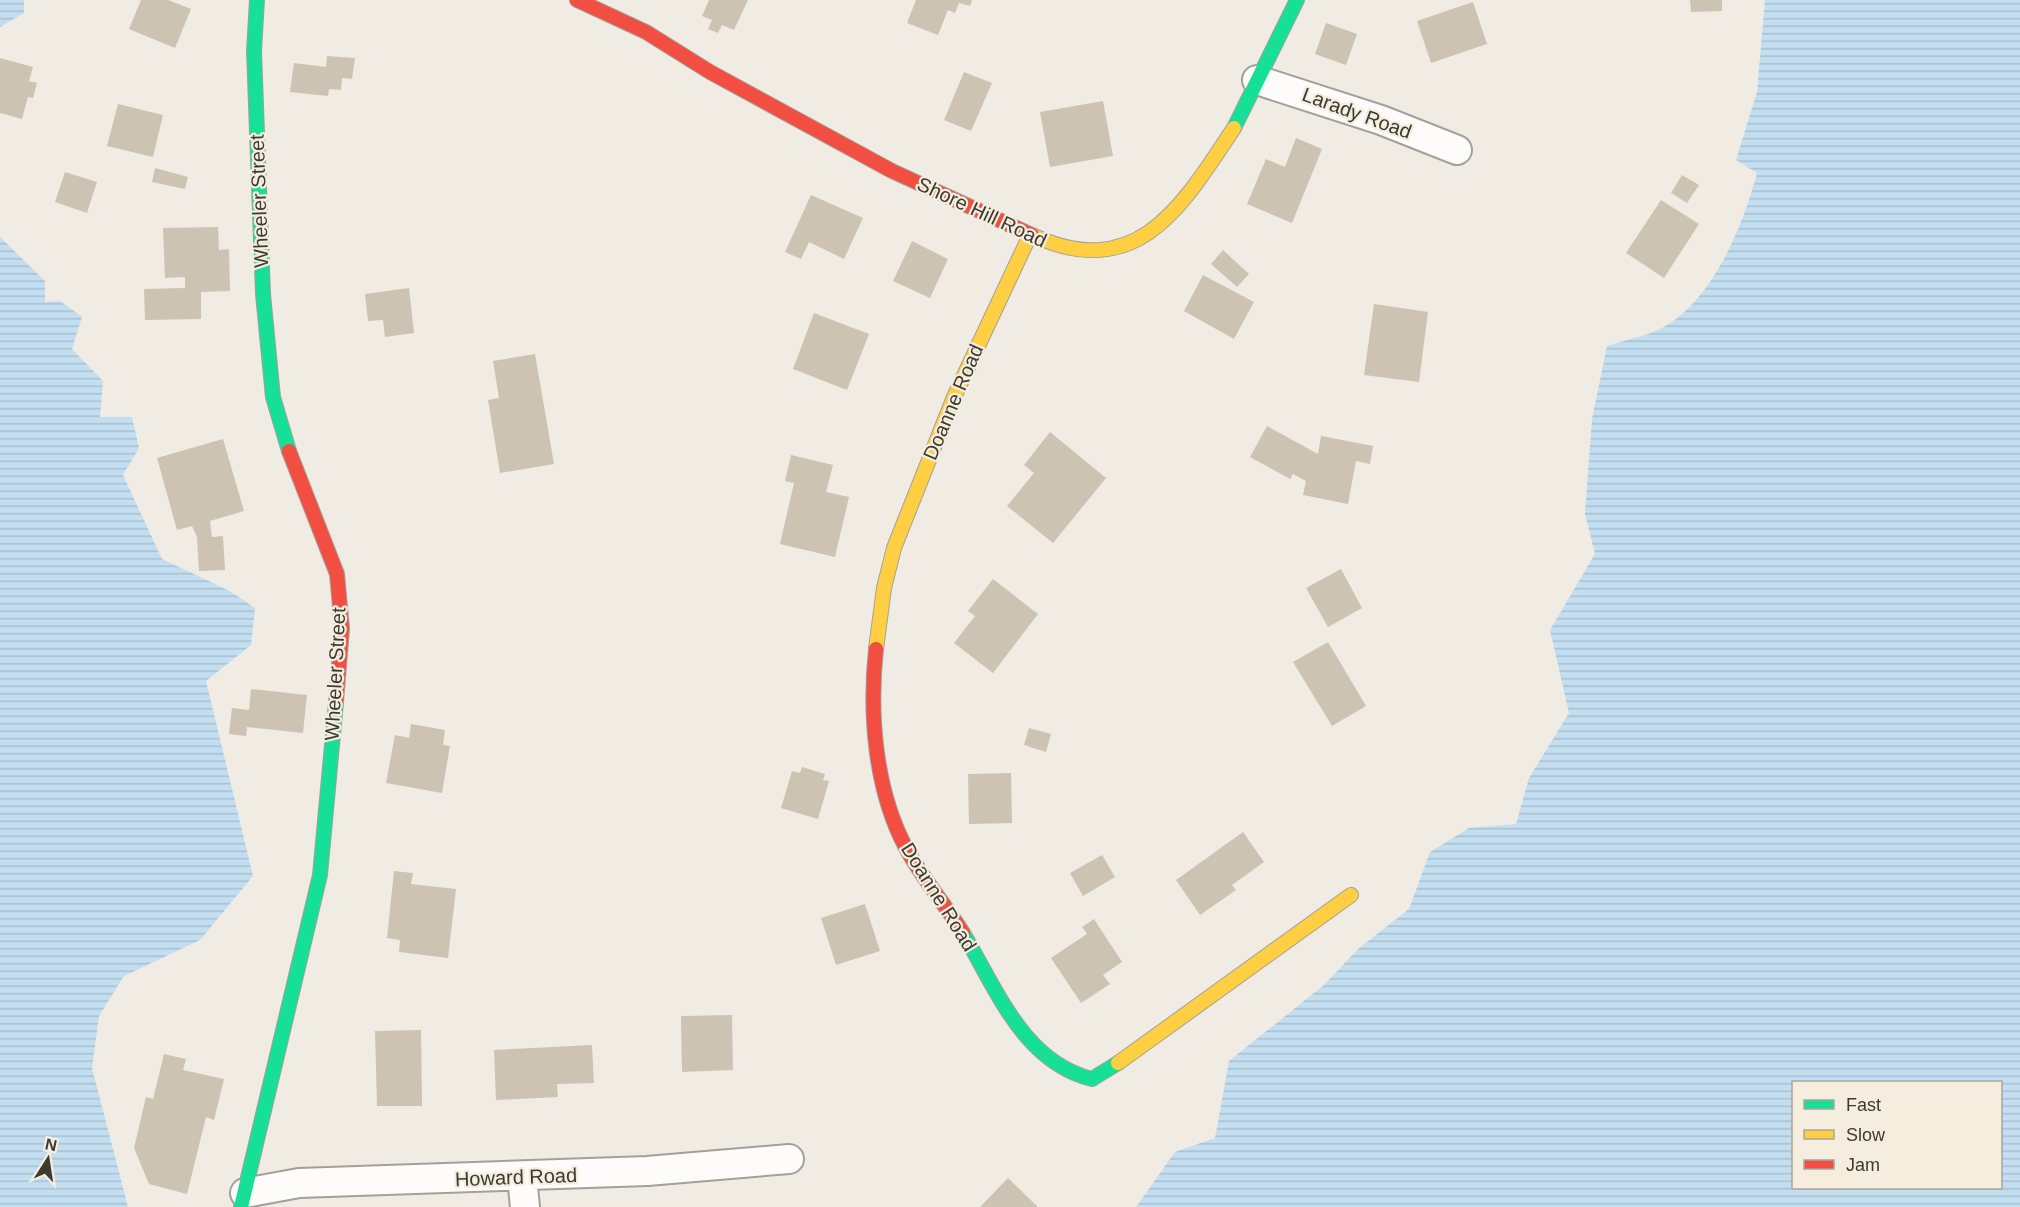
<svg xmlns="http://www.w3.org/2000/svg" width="2020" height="1207" font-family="Helvetica,sans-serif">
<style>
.water{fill:url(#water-rules);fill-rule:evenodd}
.building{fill:#ccc3b2}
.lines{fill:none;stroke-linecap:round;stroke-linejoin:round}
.street-casing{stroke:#a4a099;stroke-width:32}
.fast-casing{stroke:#a4a099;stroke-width:16}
.slow-casing{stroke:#a4a099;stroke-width:16}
.jam-casing{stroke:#a4a099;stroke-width:16}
.street{stroke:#fdfcfb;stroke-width:28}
.fast{stroke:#16e098;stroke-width:14}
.slow{stroke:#ffcf43;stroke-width:14}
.jam{stroke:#f24e42;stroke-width:14}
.labels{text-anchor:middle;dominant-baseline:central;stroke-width:4.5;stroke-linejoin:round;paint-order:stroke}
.street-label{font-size:20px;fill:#3d3a34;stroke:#f5edde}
</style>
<defs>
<pattern id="water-rules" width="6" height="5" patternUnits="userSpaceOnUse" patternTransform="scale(1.5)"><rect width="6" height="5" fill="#c3def1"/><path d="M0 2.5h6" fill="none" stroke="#a8bfcf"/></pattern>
</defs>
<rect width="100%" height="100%" fill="#f0ece3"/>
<path class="water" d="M0 0H24V13L0 27Z
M1765 0H2020V1207H1136L1175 1152 1215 1138 1229 1061 1324 985 1358 949 1409 909 1430 852 1469 828 1516 824 1529 778 1569 713 1550 630 1595 554 1585 514 1592 419 1607 346C1624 340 1644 337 1660 329 1712 303 1743 226 1757 173L1736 160 1757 92ZM1794 1082H2000V1188H1794Z
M0 237 45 281V302L60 301 82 317 72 349 103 381 100 417H132L139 448 123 475 162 559 230 591 255 608 251 645 206 681 253 876 200 940 124 976 99 1016 92 1068 128 1207H0Z"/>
<path class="building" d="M141 0H168L191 9 175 48 129 29Z
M709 0H748L734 30 722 25 718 33 708 29 712 20 702 16Z
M916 0H972L970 6 959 3 955 13 948 10 938 35 907 23Z
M1690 0H1722V11L1691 12Z
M1473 2 1487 44 1431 63 1417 21Z
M1326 23 1357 34 1346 65 1315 54Z
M327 56 355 58 352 79 342 78 341 90 329 89 328 96 290 92 294 63 326 67Z
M0 58 33 67 29 81 37 83 33 98 28 97 22 119 0 113Z
M964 72 992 83 971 131 944 120Z
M1103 101 1113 156 1050 167 1040 112Z
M118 104 163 115 153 157 107 146Z
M1296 138 1322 149 1292 223 1247 204 1266 159 1285 167Z
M155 168 188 177 185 189 152 182Z
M65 172 97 182 87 213 55 202Z
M1682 175 1699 185 1687 203 1671 193Z
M811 195 863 218 844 259 809 242 801 259 785 252Z
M1661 200 1699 224 1664 278 1626 253Z
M218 227 219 250 229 249 230 291 201 292V319L145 320 144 289 185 288V277L165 278 163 228Z
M912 241 948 259 930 298 893 281Z
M1223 250 1249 274 1237 287 1211 264Z
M1203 275 1254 302 1234 339 1184 311Z
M409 288 414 333 385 337 383 320 368 321 365 294Z
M1374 304 1428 312 1419 382 1364 375Z
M814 313 869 334 847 390 793 369Z
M535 354 554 464 500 473 488 400 499 398 493 361Z
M1267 426 1318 454 1321 436 1373 446 1370 464 1356 461 1348 504 1303 495 1306 481 1293 474 1290 479 1250 457Z
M1050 432 1106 478 1053 543 1007 506 1034 473 1024 465Z
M223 439 244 511 210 521 212 537 223 536 225 570 199 571 197 537 192 526 177 530 157 458Z
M791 455 833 465 826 492 849 497 835 557 780 544 794 483 785 481Z
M1341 569 1362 608 1328 627 1306 588Z
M993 579 1038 614 993 673 954 643 975 616 968 611Z
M1328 642 1366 706 1332 726 1293 662Z
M251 689 307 695 303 733 247 727 246 736 229 734 232 708 249 710Z
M411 724 445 730 443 745 450 746 442 793 386 783 395 735 409 738Z
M1029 728 1051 734 1046 752 1024 745Z
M802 767 825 774 823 780 829 781 818 819 781 808 792 771 800 773Z
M1011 773 1012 823 969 824 968 774Z
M1243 832 1264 862 1232 885 1236 890 1200 915 1176 880Z
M1102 855 1115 877 1083 896 1070 873Z
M394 871 413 873 411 884 456 889 448 958 399 952 400 940 387 938Z
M865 904 880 951 836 965 821 918Z
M1094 919 1122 962 1103 975 1110 984 1081 1003 1051 958 1087 934 1082 927Z
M732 1015 733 1070 682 1072 681 1016Z
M421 1030 422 1106H377L375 1031Z
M592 1045 594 1083 557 1084 558 1097 496 1100 494 1050Z
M164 1054 186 1059 183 1070 224 1079 214 1120 206 1117 187 1194 149 1184 134 1148 146 1097 153 1099Z
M1008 1178 1038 1207H980Z"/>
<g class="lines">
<g class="street-casing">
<path id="street" d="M1257 80 1381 120 1457 150
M522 1177 525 1207
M245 1193 299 1183 647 1171 789 1159"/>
</g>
<g class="fast-casing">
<path id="fast" d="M257 0 254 51 263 294 273 397 289 451
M1234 128 1297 0
M963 933C996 988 1023 1062 1092 1079L1118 1063
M241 1207 320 875 336 702"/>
</g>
<g class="slow-casing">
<path id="slow" d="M1032 235C1138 284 1182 206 1234 128
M876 649 884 588 894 548 954 397 1030 235
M1118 1063 1351 895"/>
</g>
<g class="jam-casing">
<path id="jam" d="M577 0 646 32 710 72 892 171 1032 235
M289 451 337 574 342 629 336 702
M876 649C869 714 875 790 906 848 922 878 945 904 963 933"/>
</g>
<use href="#street" class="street"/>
<use href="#fast" class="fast"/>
<use href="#slow" class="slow"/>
<use href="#jam" class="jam"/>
</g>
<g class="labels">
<g class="street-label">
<text transform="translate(1357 113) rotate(20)">Larady Road</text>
<text transform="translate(259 201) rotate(-92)">Wheeler Street</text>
<text transform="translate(982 212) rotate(25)">Shore Hill Road</text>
<text transform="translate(953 402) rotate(-67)">Doanne Road</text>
<text transform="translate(335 674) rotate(-87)">Wheeler Street</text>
<text transform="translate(939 897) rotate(58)">Doanne Road</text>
<text transform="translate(516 1177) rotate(-2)">Howard Road</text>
</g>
</g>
<rect x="1792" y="1081" width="210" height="108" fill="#f5edde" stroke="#aba59a" stroke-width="1.5"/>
<rect x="1804" y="1100" width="30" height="9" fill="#16e098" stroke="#aba59a" stroke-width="1.5"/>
<text x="1846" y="1111" font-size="18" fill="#3d3a34">Fast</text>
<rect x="1804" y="1130" width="30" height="9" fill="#ffcf43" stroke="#aba59a" stroke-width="1.5"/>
<text x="1846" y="1141" font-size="18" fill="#3d3a34">Slow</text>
<rect x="1804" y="1160" width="30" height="9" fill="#f24e42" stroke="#aba59a" stroke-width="1.5"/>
<text x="1846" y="1171" font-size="18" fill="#3d3a34">Jam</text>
<g transform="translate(48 1159) rotate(12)" stroke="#f5edde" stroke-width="4.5" paint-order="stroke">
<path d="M0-4.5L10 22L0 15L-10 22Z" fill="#3d3a34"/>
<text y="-9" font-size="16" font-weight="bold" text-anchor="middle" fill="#3d3a34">N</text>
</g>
</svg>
